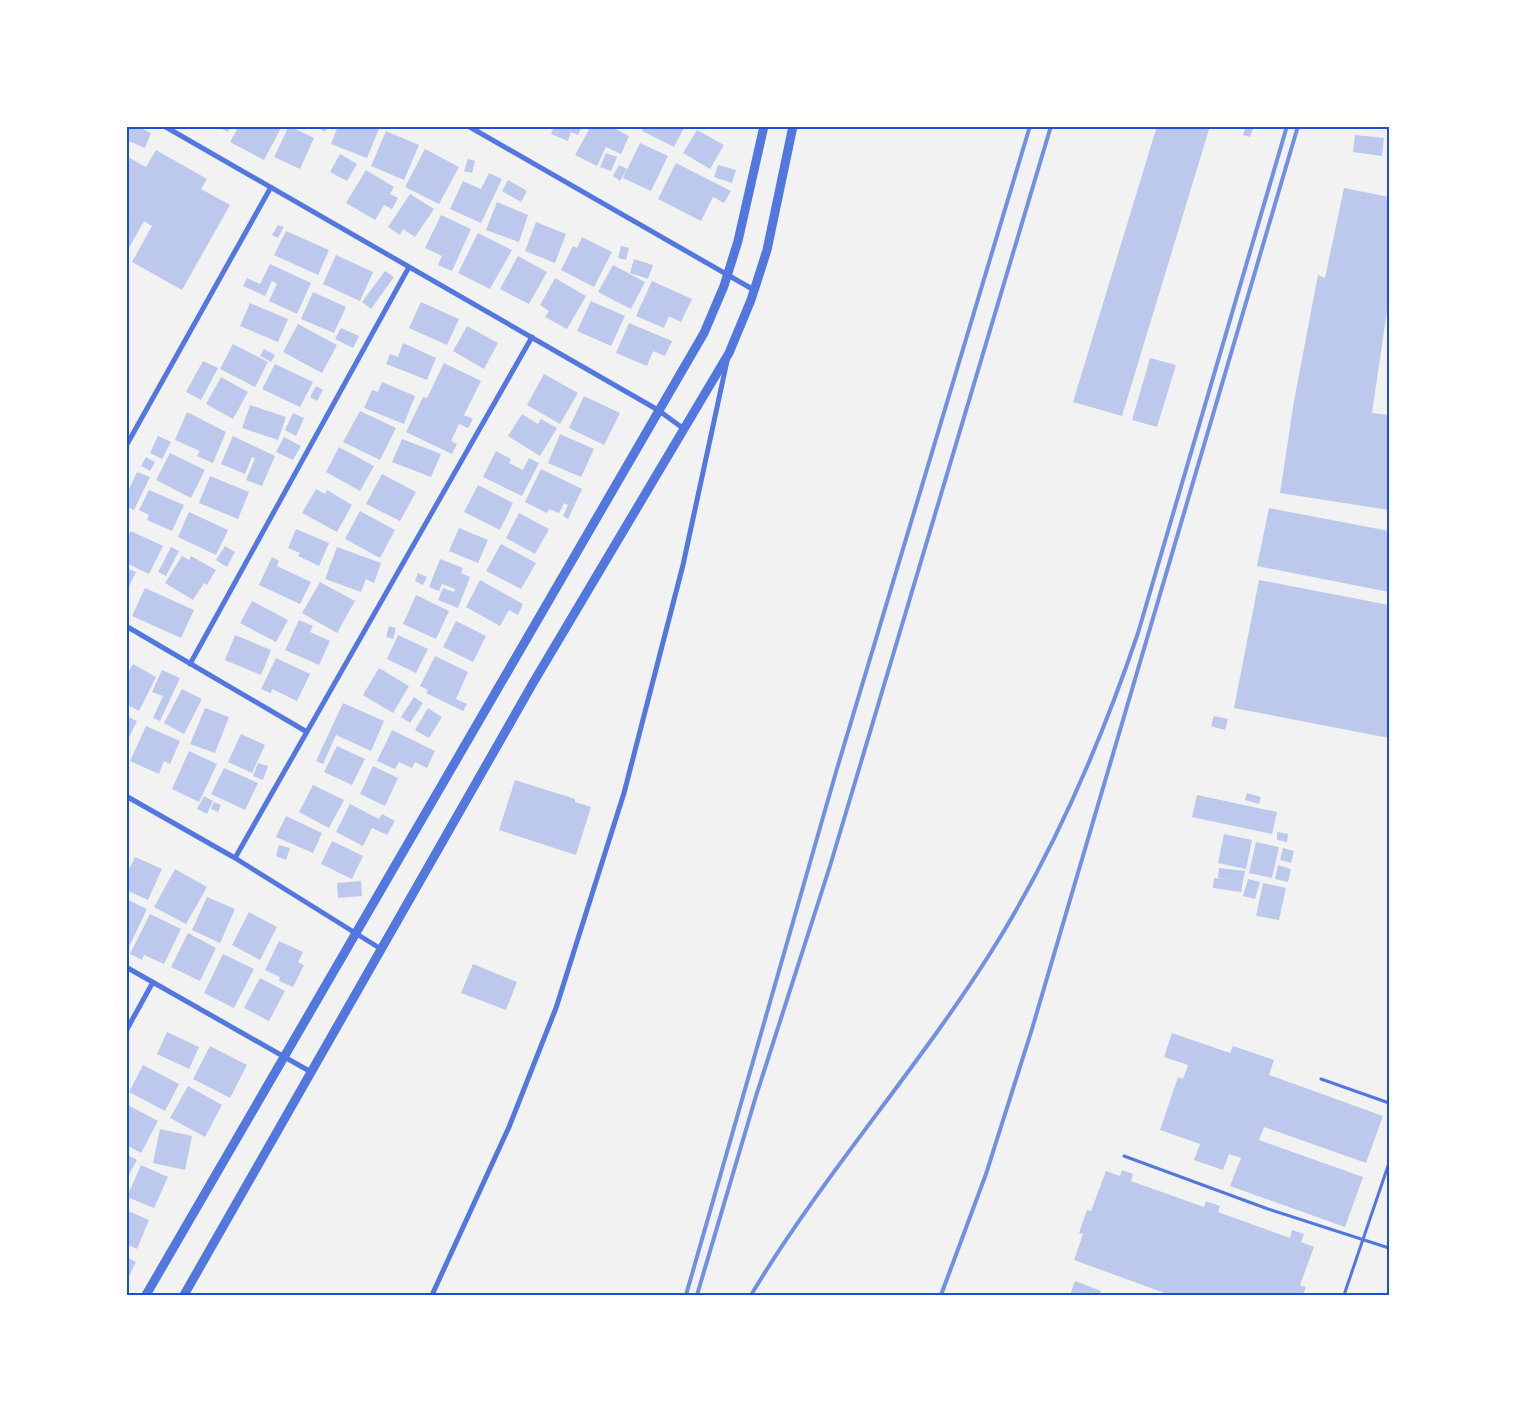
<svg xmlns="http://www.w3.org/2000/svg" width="1515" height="1421" font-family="'Varela Round',sans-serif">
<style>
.building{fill:#bdc9ec}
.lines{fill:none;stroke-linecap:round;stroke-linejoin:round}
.service{stroke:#5277de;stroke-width:3}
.minor{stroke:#5277de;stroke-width:5}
.tertiary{stroke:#5277de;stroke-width:9}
.rail{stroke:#7290e2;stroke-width:4}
.neatline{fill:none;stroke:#1d4ed8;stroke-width:2}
</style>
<rect width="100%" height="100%" fill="#f2f2f2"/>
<path class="building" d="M126 126H136L151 133 145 148 126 140Z
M216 126H231L228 132Z
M239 126H282L264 160 230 142Z
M289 126 314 138 300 169 274 157Z
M315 126H328L325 132Z
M338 126H380L367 158 331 144Z
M554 126H582L578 135 571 132 568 141 551 134Z
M591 126H610L629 136 621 154 606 147 597 166 575 155Z
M645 126H685L674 147 642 131Z
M1157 126H1210L1122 416 1073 402Z
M1246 126H1254L1250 137 1243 135Z
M697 130 724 145 710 169 683 153Z
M386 131 419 145 404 180 371 166Z
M1355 135 1384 138 1382 156 1353 152Z
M640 143 668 156 651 191 623 178Z
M425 149 459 167 439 204 405 187Z
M156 150 207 179 201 189 230 205 182 290 132 262 152 226 144 221 126 253V156L146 167Z
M606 153 617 157 611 171 600 167Z
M340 154 357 164 347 181 330 172Z
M468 159 475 161 472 173 464 171Z
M676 163 731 191 724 203 713 197 701 221 658 199Z
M619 165 627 169 620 181 613 176Z
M718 165 736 170 732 183 714 177Z
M366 170 394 187 390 194 398 198 392 209 384 205 375 220 346 203Z
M489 173 502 179 481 223 450 209 463 181 481 189Z
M508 180 527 191 521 202 502 191Z
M1344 188 1389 197V297L1372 413 1389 415V510L1280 493 1294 401 1318 275 1325 278Z
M410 194 434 209 415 237 403 229 400 235 388 227Z
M497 202 528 215 519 242 486 230Z
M441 215 471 229 452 271 438 265 442 256 425 248Z
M536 222 566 234 555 263 525 251Z
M278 225 284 227 278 238 272 235Z
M286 231 329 250 318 275 274 255Z
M478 233 512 250 490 289 458 273Z
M582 237 612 252 594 287 561 270 573 246 577 248Z
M621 246 629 248 626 260 618 258Z
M336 255 373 272 360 301 323 284Z
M518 256 547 272 529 304 500 289Z
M634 259 653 265 648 279 630 273Z
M270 264 311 283 297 314 269 301 277 284 272 281 265 296 243 286 247 278 260 284Z
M613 265 645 282 631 309 598 292Z
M385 271 394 277 371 309 362 302Z
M555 278 586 296 567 329 545 317 549 311 540 305Z
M652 281 692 299 681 322 669 316 664 328 636 316Z
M313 292 346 307 334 333 301 319Z
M591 301 625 316 611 346 577 331Z
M421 302 459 319 447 345 409 328Z
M250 303 288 319 278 342 240 326Z
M629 323 672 341 665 356 653 351 647 366 616 353Z
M298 324 337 345 322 373 283 352Z
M467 326 498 343 484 369 453 351Z
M341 328 359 336 353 348 335 339Z
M403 343 436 358 427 380 386 364 390 354 398 357Z
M233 344 268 362 255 387 220 369Z
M264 349 275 355 271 362 260 356Z
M1150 358 1176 365 1157 427 1132 420Z
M203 361 218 368 201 400 186 392Z
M444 363 481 381 464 415 473 419 468 428 459 424 451 441 457 444 452 454 406 432 423 397 427 398Z
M275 364 313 382 300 407 262 389Z
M544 374 578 393 560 424 527 405Z
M221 377 248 392 233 419 206 404Z
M382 382 415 396 404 424 364 408 372 390 378 392Z
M316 386 323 390 317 401 310 397Z
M584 396 620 413 604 445 569 428Z
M250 405 286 417 278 440 242 428Z
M360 411 396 428 380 460 343 442Z
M187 412 226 432 213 463 197 456 200 451 175 440Z
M293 413 304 418 296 436 285 430Z
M522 414 538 424 541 419 557 428 540 456 508 436Z
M560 434 594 449 581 477 548 463Z
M158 436 171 442 162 459 150 453Z
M233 436 275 456 262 486 246 480 255 458 252 457 245 474 221 464Z
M284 437 301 446 293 460 276 452Z
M402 439 441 454 431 477 392 462Z
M339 447 374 466 360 491 326 472Z
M496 451 511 459 509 463 523 470 529 458 539 463 522 496 483 477Z
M170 453 205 470 191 498 156 480Z
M146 457 155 462 150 471 141 466Z
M541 469 582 489 568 519 563 516 568 505 564 503 559 513 549 509 547 513 525 502Z
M137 472 150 477 134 510 126 506V496Z
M382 474 416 492 400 521 366 504Z
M210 476 249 492 238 519 199 503Z
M478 485 513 503 500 530 464 512Z
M316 489 325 494 327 490 352 505 337 532 302 513Z
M149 490 184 505 172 531 147 520 149 515 139 510Z
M1269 508 1389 531V592L1257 566Z
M360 511 395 530 380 558 345 539Z
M189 512 228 530 216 555 178 537Z
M519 513 549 529 535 554 506 538Z
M459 528 488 540 478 563 449 551Z
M296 529 329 543 319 566 298 556 300 553 288 548Z
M131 531 163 546 149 574 126 563V540Z
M501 544 536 563 521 589 486 571Z
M225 546 235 552 227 567 216 560Z
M171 547 179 551 166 576 158 572Z
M337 547 381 563 374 583 366 579 361 592 325 579Z
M182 556 189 560 191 556 216 570 207 585 204 583 193 600 165 583Z
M272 557 279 561 277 566 311 582 300 604 259 585Z
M440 559 463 568 461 573 470 577 458 608 438 600 443 588 454 592 455 589 442 584 439 591 429 587Z
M126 568 136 572 126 593Z
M418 573 427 577 423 585 415 581Z
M480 580 523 604 518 615 509 610 500 626 466 607Z
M1259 580 1389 605V738L1234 708Z
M320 582 355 601 337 633 302 613Z
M145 588 194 610 181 638 132 616Z
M416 595 449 611 436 639 403 624Z
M252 601 288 620 276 642 240 623Z
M299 620 313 626 310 632 330 641 319 665 285 650Z
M456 621 486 636 473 662 443 647Z
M389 626 396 628 393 639 386 637Z
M235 635 271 650 261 675 225 660Z
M398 635 428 649 416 673 387 659Z
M435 656 468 672 456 699 467 704 463 711 426 693 428 690 420 686Z
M276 658 310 674 297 701 272 689 271 693 261 689Z
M133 664 156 677 139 711 126 704V676Z
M379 668 409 686 393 713 363 695Z
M162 670 180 678 160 721 153 718 163 696 152 692Z
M182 689 202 699 184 734 164 723Z
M414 697 423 703 410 723 401 717Z
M343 703 384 721 371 751 336 735 323 764 316 761Z
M205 708 229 717 215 753 190 744Z
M428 708 442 717 429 738 415 730Z
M126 716 137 721 126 744Z
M1214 716 1228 719 1225 730 1211 726Z
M146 726 180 741 170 764 164 761 159 774 130 761Z
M392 730 435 751 427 768 415 762 412 768 399 762 395 769 377 761Z
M241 734 265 745 252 773 228 762Z
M337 746 365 759 352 785 324 772Z
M189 751 217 764 199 802 172 789Z
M258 763 268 766 263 780 253 776Z
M373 766 398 778 385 806 360 794Z
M224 768 258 783 245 810 211 794Z
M515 780 575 799V802L591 807 576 855 499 830Z
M313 785 344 800 329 828 299 812Z
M1247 793 1261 797 1259 804 1245 800Z
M1197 795 1277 812 1272 834 1192 817Z
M204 796 213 801 207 814 197 809Z
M214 802 221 805 218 812 211 809Z
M350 804 379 819 382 814 395 821 387 835 372 828 363 846 336 832Z
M286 816 322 833 313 853 276 837Z
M1277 832 1288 834 1287 842 1277 840Z
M1224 834 1252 840 1246 869 1218 863Z
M332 841 363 856 352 879 321 864Z
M1256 842 1279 847 1272 878 1249 873Z
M279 845 290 848 286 860 276 856Z
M1283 848 1294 851 1291 863 1280 860Z
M135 857 162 869 148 900 126 890V876Z
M1278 865 1291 869 1288 882 1275 879Z
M1219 868 1245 871 1241 892 1213 888 1214 878 1234 880 1218 878Z
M175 869 207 887 186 924 154 907Z
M1248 879 1260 882 1255 899 1243 896Z
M361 881 362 896 338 898 337 883Z
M1263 883 1286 888 1279 920 1256 916Z
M207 897 235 909 220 943 192 930Z
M126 899 147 909 130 945 126 944Z
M249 912 277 927 260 960 232 945Z
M150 914 181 929 164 964 144 955 142 960 130 954Z
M188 933 216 948 200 981 171 967Z
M279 941 303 952 298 962 304 965 293 987 279 981 280 977 265 970Z
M223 954 254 969 234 1008 204 993Z
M473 964 517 982 506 1010 461 993Z
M260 978 285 991 269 1021 244 1008Z
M167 1032 199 1047 189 1069 157 1054Z
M1172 1033 1230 1053 1233 1046 1274 1060 1269 1075 1383 1116 1366 1163 1264 1127 1259 1140 1363 1177 1345 1227 1230 1186 1241 1158 1229 1154 1223 1170 1194 1160 1200 1144 1160 1130 1178 1077 1183 1079 1188 1065 1164 1057Z
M210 1046 247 1065 230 1098 193 1079Z
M143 1065 179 1084 165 1111 129 1092Z
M188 1086 222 1105 205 1137 170 1118Z
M126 1104 158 1121 141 1153 126 1145Z
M160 1129 192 1136 185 1170 153 1163Z
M126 1154 137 1160 126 1180Z
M141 1165 168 1177 154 1208 127 1197Z
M1122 1170 1133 1174 1131 1181 1204 1207 1206 1201 1220 1206 1218 1212 1290 1238 1292 1230 1304 1234 1301 1242 1314 1247 1300 1285 1306 1287 1303 1295H1170L1074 1260 1083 1234 1079 1233 1087 1210 1091 1211 1106 1171 1120 1176Z
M126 1210 149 1220 137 1249 126 1244Z
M126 1257 136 1262 126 1282Z
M1075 1281 1101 1291 1100 1295H1070Z"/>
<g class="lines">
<path class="service" d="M1321 1079 1389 1103
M1124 1156 1268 1209 1389 1248
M1344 1295 1389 1163"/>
<path class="minor" d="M164 126 658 410 684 429
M468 126 754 290
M126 446 271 187
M126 626 307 732
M190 664 409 267
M126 796 235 858 381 949
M235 858 532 337
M126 967 311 1072
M126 1031 153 982
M432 1295 509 1127 556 1008 624 793 683 565 727 361"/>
<path class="tertiary" d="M146 1295 704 333 724 286 738 241 764 126
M184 1295 533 683 729 353 751 300 767 250 793 126"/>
<path class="rail" d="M686 1295 836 772 1030 126
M697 1295 756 1096 830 866 1051 126
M751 1295C823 1175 917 1070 991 952 1054 852 1100 745 1138 633L1287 126
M941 1295 986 1174 1032 1029 1298 126"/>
</g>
<rect width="1515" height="1421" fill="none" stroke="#ffffff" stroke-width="255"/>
<rect x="128" y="128" width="1260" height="1166" class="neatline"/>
</svg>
